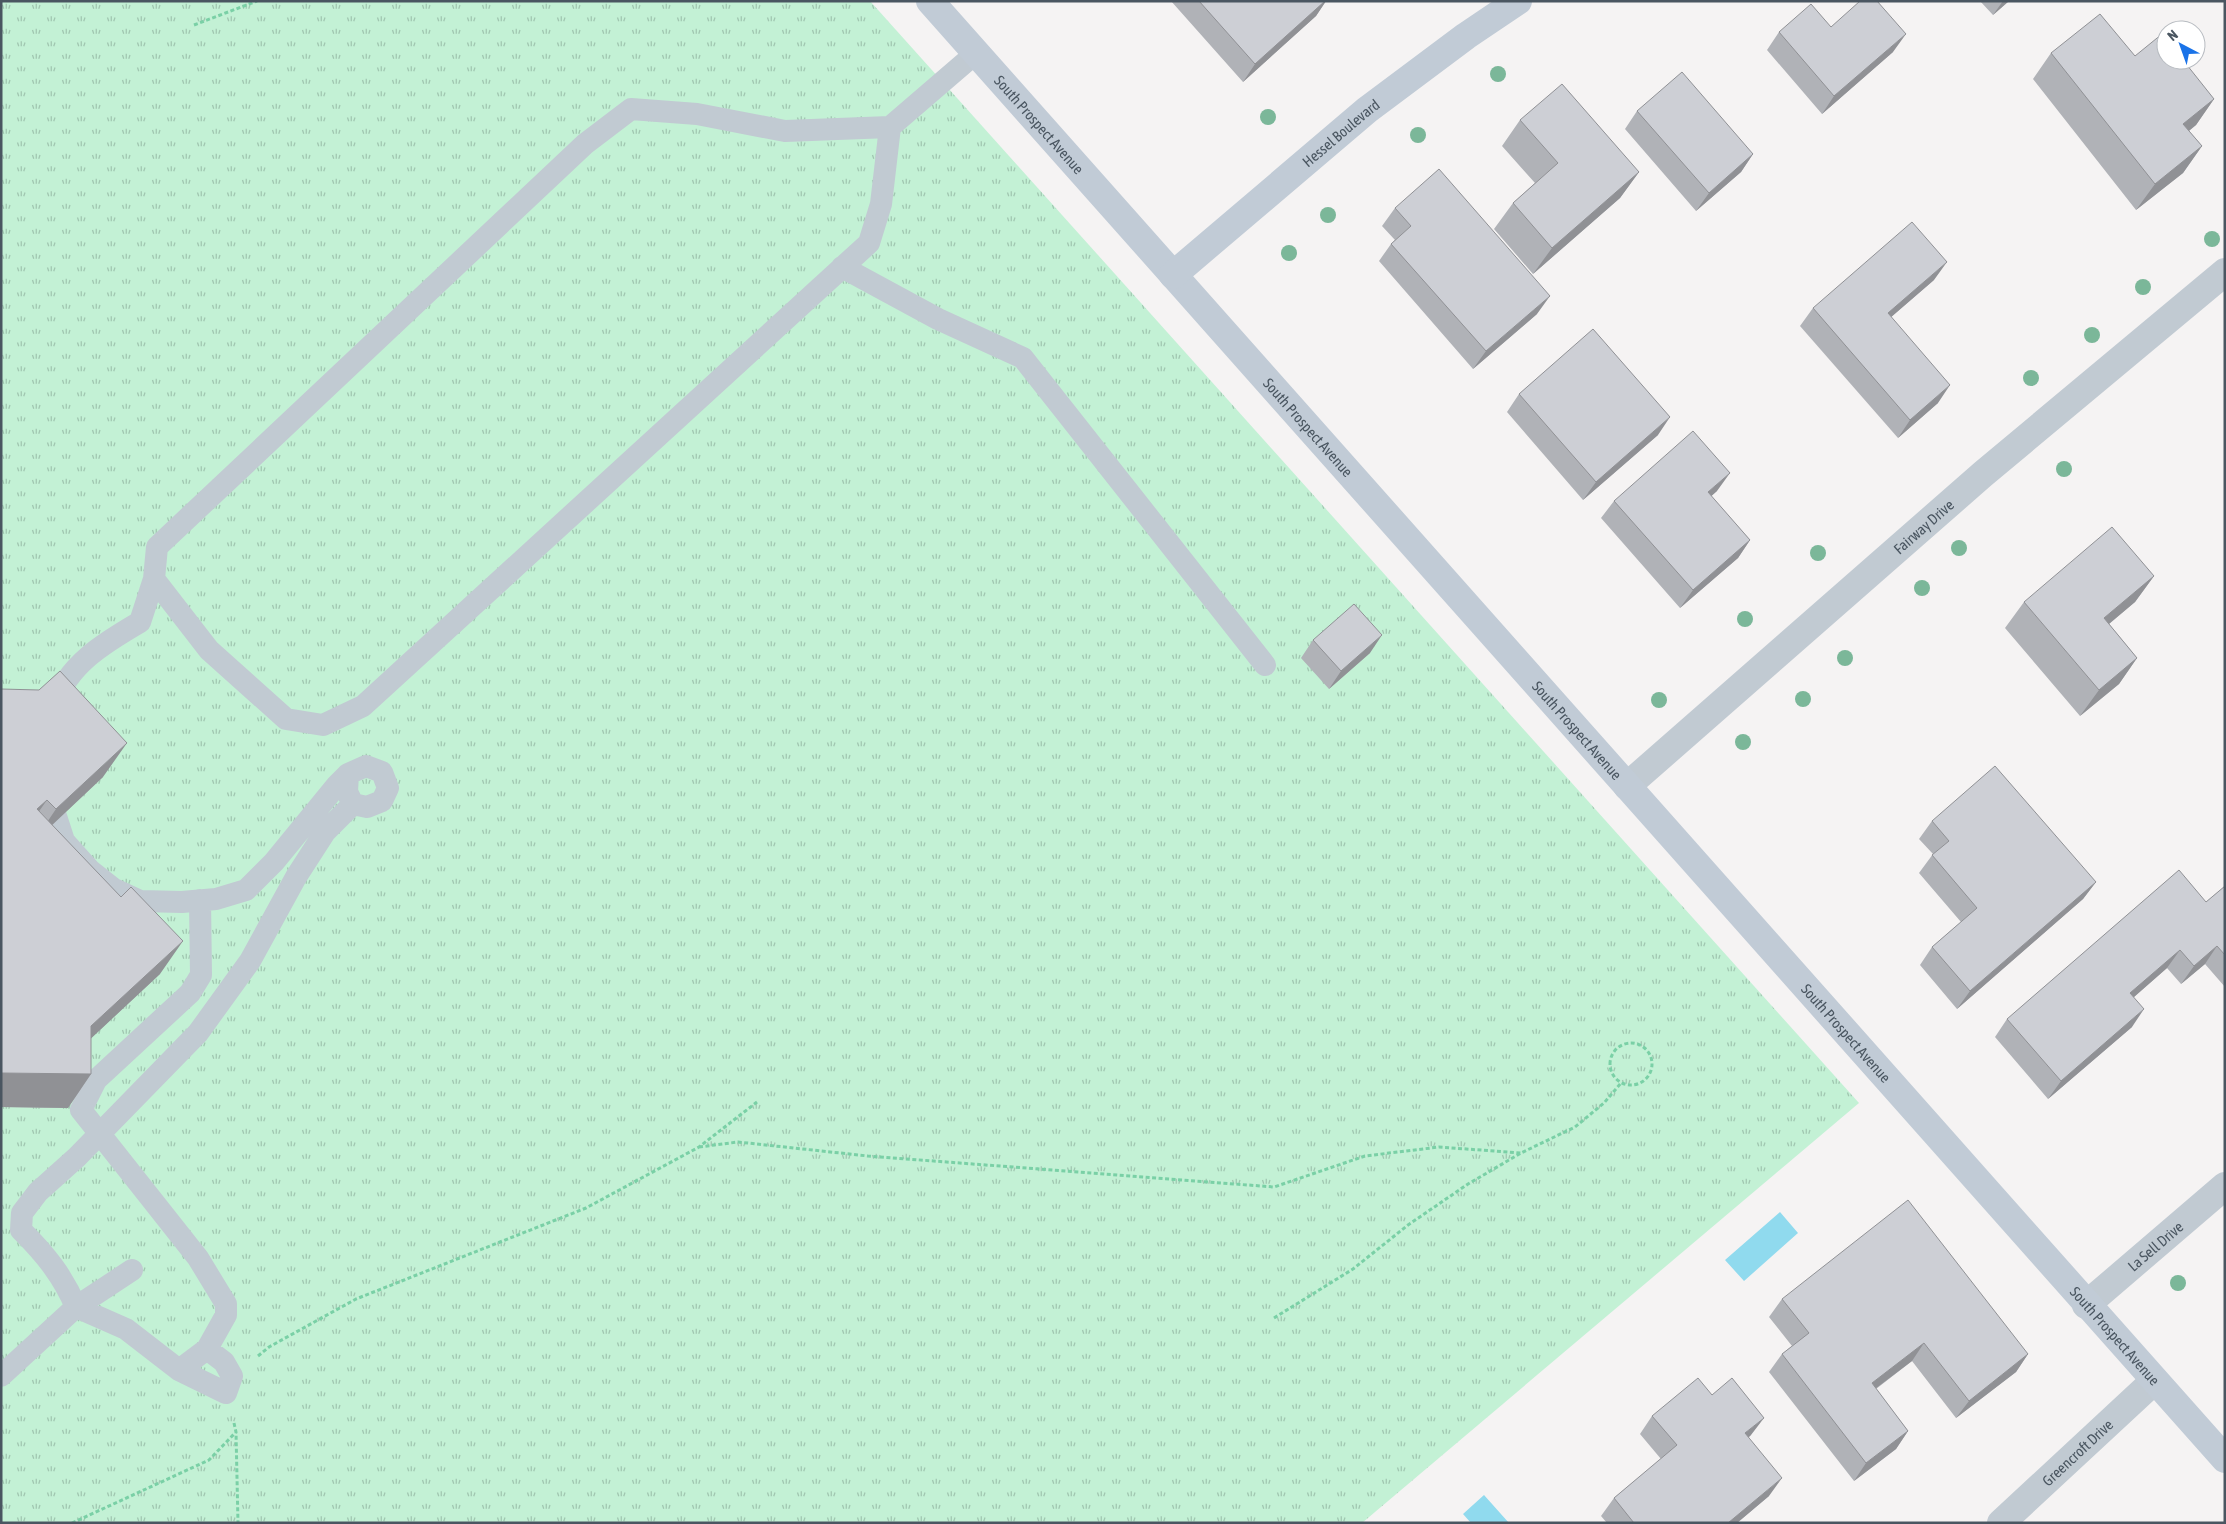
<svg xmlns="http://www.w3.org/2000/svg" width="2226" height="1524" font-family="'Asap Condensed',sans-serif">
<style>
.grass{fill:url(#grass-tufts)}
.water{fill:#90daee}
.lines{fill:none;stroke-linecap:round;stroke-linejoin:round}
.path{stroke:#7ad0a6;stroke-width:3;stroke-dasharray:4 2.5;stroke-linecap:butt}
.lane{stroke:#c1cad2;stroke-width:22}
.street{stroke:#c1cad2;stroke-width:28}
.secondary{stroke:#c1cbd6;stroke-width:28}
.tree{fill:#7bb799}
.wall{fill:#b0b2b7}
.shaded-wall{fill:#909195}
.building{fill:#cdcfd5;stroke:#909195}
.labels{text-anchor:middle;dominant-baseline:central;stroke-width:4.5;stroke-linejoin:round;paint-order:stroke}
.street-label{font-size:15px;fill:#4a5661;stroke:#fff}
</style>
<defs>
<pattern id="grass-tufts" width="24" height="20" patternUnits="userSpaceOnUse" patternTransform="scale(1.25)"><rect width="24" height="20" fill="#c3f1d5"/><path d="M3 7l-1-3M5 7V3M7 7l1-3M15 17l-1-3M17 17v-4M19 17l1-3" fill="none" stroke="#a0c6b0"/></pattern>
</defs>
<rect width="100%" height="100%" fill="#f5f3f3"/>
<path class="grass" d="M1 1H870L1859 1103 1362 1523H1Z"/>
<path class="water" d="M1780 1212 1798 1233 1744 1281 1725 1260Z
M1484 1495 1509 1523H1471L1463 1514Z"/>
<g class="lines">
<path class="path" d="M194 25 257 1
M1610 1064a21 21 0 1 1 42 0a21 21 0 1 1-42 0Z
M699 1147 738 1142 868 1156 1274 1187 1365 1156 1439 1147 1521 1153
M1274 1318 1353 1269 1408 1225 1468 1184 1521 1153 1575 1127 1604 1103 1621 1083
M258 1356 269 1347 356 1299 586 1208 699 1147 757 1102
M234 1423 236 1432 238 1523
M72 1523 209 1460 236 1432"/>
<path class="lane" d="M890 127 881 204 869 243 363 706 323 725 286 719 209 650 154 579 157 547 585 144 631 109 697 114 785 131 890 127 976 53
M842 267 938 319 1023 358 1265 665
M54 706C67 665 104 643 140 622L154 579
M52 790V804L64 841 90 870 114 889 140 901 182 902 216 899 246 890 274 862 337 785 348 774 366 766 382 772 388 788 382 801 367 807 353 804 347 792 348 774
M76 1307 126 1329 179 1370 226 1393 232 1376 224 1362 207 1349
M76 1307 132 1270
M179 1370 207 1349 226 1315V1304L198 1258 81 1110 96 1080 190 993 201 975 200 900
M1 1376 76 1307C63 1276 45 1254 21 1230L22 1213 38 1192 77 1157 198 1033 250 961 296 877 325 832 353 804"/>
<g class="street">
<path id="s1" d="M1627 786 1983 474 2225 272"/>
<path id="s2" d="M2086 1305 2225 1186"/>
<path id="s3" d="M2001 1523 2154 1381"/>
</g>
<g class="secondary">
<path id="s4" d="M930 1 2225 1459"/>
<path id="s5" d="M1173 275 1367 110 1466 36 1518 1"/>
</g>
</g>
<g class="tree">
<circle cx="1498" cy="74" r="8"/>
<circle cx="1268" cy="117" r="8"/>
<circle cx="1418" cy="135" r="8"/>
<circle cx="1328" cy="215" r="8"/>
<circle cx="2212" cy="239" r="8"/>
<circle cx="1289" cy="253" r="8"/>
<circle cx="2143" cy="287" r="8"/>
<circle cx="2092" cy="335" r="8"/>
<circle cx="2031" cy="378" r="8"/>
<circle cx="2064" cy="469" r="8"/>
<circle cx="1959" cy="548" r="8"/>
<circle cx="1818" cy="553" r="8"/>
<circle cx="1922" cy="588" r="8"/>
<circle cx="1745" cy="619" r="8"/>
<circle cx="1845" cy="658" r="8"/>
<circle cx="1803" cy="699" r="8"/>
<circle cx="1659" cy="700" r="8"/>
<circle cx="1743" cy="742" r="8"/>
<circle cx="2178" cy="1283" r="8"/>
</g>
<path class="wall" d="M1171 1H1326L1316 16 1243 82Z
M1980 1H2009L1993 15Z
M1831 27 1893 52 1822 114 1767 50 1779 32Z
M2051 53 2135 56 2214 99 2196 125 2189 131 2202 146 2183 173 2136 210 2033 79Z
M1637 111 1753 154 1741 172 1696 211 1625 129Z
M1520 120 1639 172 1620 198 1533 274 1494 229 1513 203 1535 183 1502 146Z
M1395 208 1537 314 1473 369 1379 261 1391 244 1395 240 1382 226Z
M1934 280 1891 317 1938 403 1898 438 1800 326 1813 308Z
M1519 394 1658 435 1583 500 1507 412Z
M1717 491 1711 496 1750 540 1738 558 1680 608 1601 518 1614 501Z
M2154 576 2135 602 2109 624 2137 658 2119 684 2080 716 2005 628 2024 602Z
M1313 640 1370 653 1329 689 1301 658Z
M1 689 103 777 52 825 160 974 91 1038V1074L68 1108 1 1107Z
M1932 821 2096 882 2083 899 1957 1009 1920 965 1932 947 1961 922 1919 873 1933 854 1919 839Z
M2225 886V987L2205 964 2181 984 2167 968 2134 997 2132 1027 2048 1099 1995 1037 2007 1019 2206 902Z
M1782 1299 2028 1354 2016 1372 1956 1418 1912 1361 1876 1389 1908 1431 1896 1449 1854 1481 1769 1372 1782 1354 1792 1346 1769 1317Z
M1712 1395 1751 1435 1748 1438 1769 1496 1737 1523H1607L1601 1516 1614 1498 1661 1459 1640 1434 1652 1416Z"/>
<path class="shaded-wall" d="M1325 1H1326L1316 16 1243 82 1255 64Z
M2003 1H2009L1993 15Z
M1906 34 1893 52 1822 114 1834 96Z
M2214 99 2196 125 2165 150 2183 124Z
M2202 146 2183 173 2136 210 2155 184Z
M1753 154 1741 172 1696 211 1709 193Z
M1639 172 1620 198 1533 274 1552 248Z
M1947 262 1934 280 1875 331 1888 313Z
M1550 296 1537 314 1473 369 1486 351Z
M1950 385 1938 403 1898 438 1910 420Z
M1670 417 1658 435 1583 500 1596 482Z
M1730 473 1717 491 1696 510 1708 492Z
M1750 540 1738 558 1680 608 1693 590Z
M2154 576 2135 602 2085 644 2104 618Z
M1382 635 1370 653 1329 689 1341 671Z
M2137 658 2119 684 2080 716 2099 690Z
M127 743 103 777 33 843 56 809Z
M47 800 23 834 37 809Z
M2096 882 2083 899 1957 1009 1970 991Z
M183 941 160 974 68 1060 91 1026Z
M2217 946 2205 964 2181 984 2194 966Z
M2180 950 2167 968 2118 1011 2130 993Z
M2144 1009 2132 1027 2048 1099 2061 1081Z
M1 1073 91 1074 68 1108 1 1107Z
M1924 1343 1912 1361 1859 1401 1872 1383Z
M2028 1354 2016 1372 1956 1418 1969 1401Z
M1764 1418 1751 1435 1732 1451 1745 1433Z
M1908 1431 1896 1449 1854 1481 1866 1463Z
M1782 1478 1769 1496 1737 1523H1728Z"/>
<path class="building" d="M1199 1H1325L1255 64Z
M1860 1H1877L1906 34 1834 96 1779 32 1811 4 1831 27Z
M2100 14 2135 56 2162 34 2166 38V60H2183L2214 99 2183 124 2202 146 2155 184 2051 53Z
M1682 72 1753 154 1709 193 1637 111Z
M1562 84 1639 172 1552 248 1513 203 1558 163 1520 120Z
M1439 169 1550 296 1486 351 1391 244 1411 226 1395 208Z
M1912 222 1947 262 1888 313 1950 385 1910 420 1813 308Z
M1593 329 1670 417 1596 482 1519 394Z
M1693 431 1730 473 1708 492 1750 540 1693 590 1614 501Z
M2112 527 2154 576 2104 618 2137 658 2099 690 2024 602Z
M1354 604 1382 635 1341 671 1313 640Z
M60 671 127 743 56 809 47 800 37 809 121 897 131 887 183 941 91 1026V1074L1 1073V689L39 690Z
M1995 766 2096 882 1970 991 1932 947 1977 908 1932 855 1949 841 1932 821Z
M2179 870 2206 902 2225 886V955L2217 946 2194 966 2180 950 2130 993 2144 1009 2061 1081 2007 1019Z
M1908 1200 2028 1354 1969 1401 1924 1343 1872 1383 1908 1431 1866 1463 1782 1354 1809 1333 1782 1299Z
M1698 1378 1712 1395 1732 1378 1764 1418 1745 1433 1782 1478 1728 1523H1634L1614 1498 1677 1445 1652 1416Z"/>
<g class="labels">
<g class="street-label">
<text stroke="none"><textPath href="#s4" startOffset="165">South Prospect Avenue</textPath></text>
<text stroke="none"><textPath href="#s5" startOffset="220">Hessel Boulevard</textPath></text>
<text stroke="none"><textPath href="#s4" startOffset="570">South Prospect Avenue</textPath></text>
<text stroke="none"><textPath href="#s1" startOffset="394">Fairway Drive</textPath></text>
<text stroke="none"><textPath href="#s4" startOffset="975">South Prospect Avenue</textPath></text>
<text stroke="none"><textPath href="#s4" startOffset="1380">South Prospect Avenue</textPath></text>
<text stroke="none"><textPath href="#s2" startOffset="91">La Sell Drive</textPath></text>
<text stroke="none"><textPath href="#s4" startOffset="1785">South Prospect Avenue</textPath></text>
<text stroke="none"><textPath href="#s3" startOffset="104">Greencroft Drive</textPath></text>
</g>
</g>
<rect width="2226" height="1524" fill="none" stroke="#4a5661" stroke-width="5"/>
<g transform="translate(2181 45) rotate(319)"><circle r="24" fill="#ffffff" stroke="#b7bbc0"/>
<path d="M0-4L9 19L0 12L-9 19Z" fill="#1a73e8"/>
<text y="-8" font-size="14" font-weight="bold" text-anchor="middle" fill="#4a5661">N</text>
</g>
</svg>
